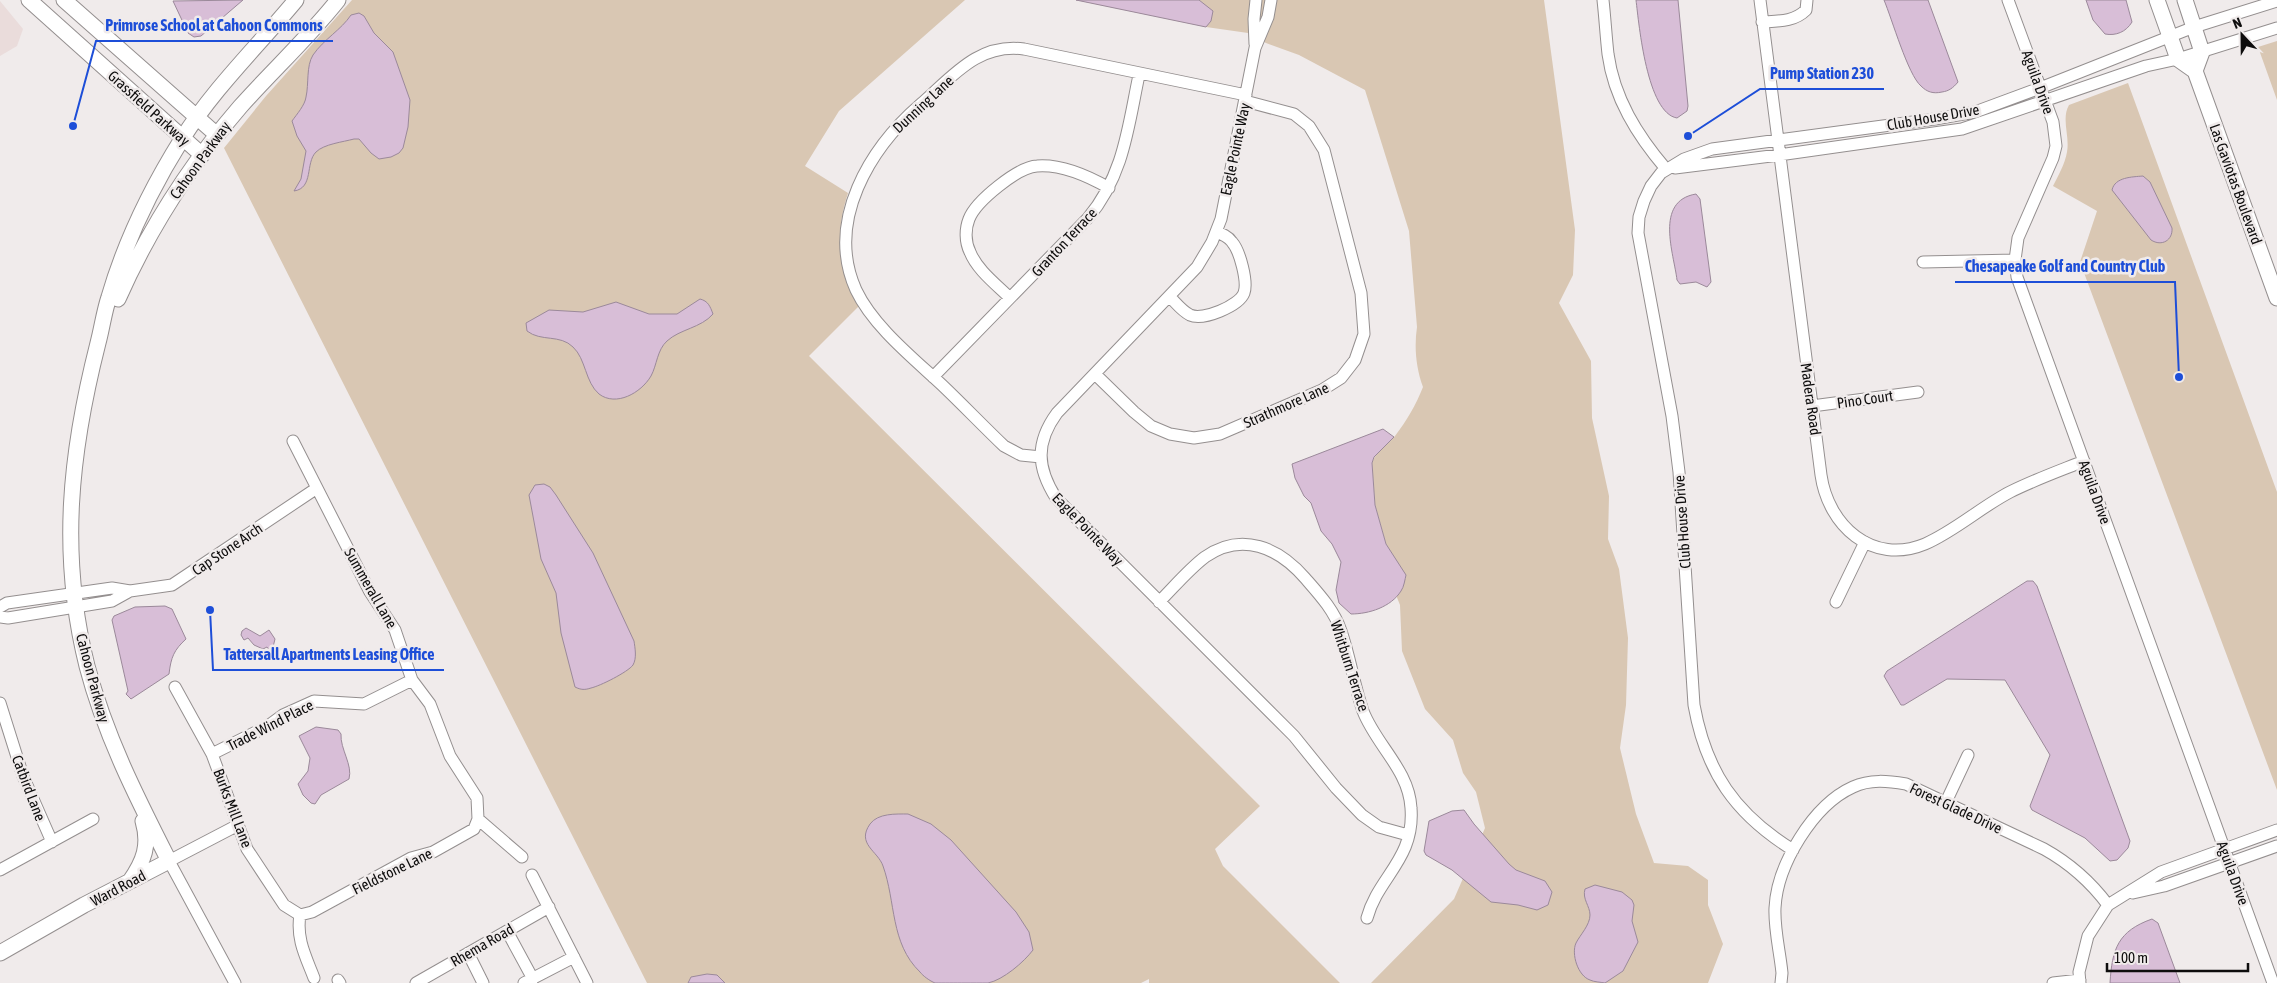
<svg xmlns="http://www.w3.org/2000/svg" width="2277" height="983" font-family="'Asap Condensed',sans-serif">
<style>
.built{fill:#eadcdb}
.green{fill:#d9c7b3}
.water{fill:#d8bed7;stroke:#9b899a}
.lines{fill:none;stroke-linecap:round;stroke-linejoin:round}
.street-casing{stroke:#948f8f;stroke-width:13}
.secondary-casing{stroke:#948f8f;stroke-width:17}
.street{stroke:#fff;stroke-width:11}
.secondary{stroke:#fff;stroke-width:15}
.labels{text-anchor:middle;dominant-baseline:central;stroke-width:5;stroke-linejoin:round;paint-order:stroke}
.street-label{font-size:15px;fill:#0e0d0d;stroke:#f0ebeb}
.leader{fill:none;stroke:#1d4ed8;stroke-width:2}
.callout-dot{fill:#1d4ed8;stroke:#f0ebeb;stroke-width:2}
.callout-label{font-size:16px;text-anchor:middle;font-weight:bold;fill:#1d4ed8;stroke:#f0ebeb;stroke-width:5;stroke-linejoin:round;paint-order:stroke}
</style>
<rect width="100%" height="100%" fill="#f0ebeb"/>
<path class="built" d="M0 1 23 29 17 46 0 56Z"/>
<path class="green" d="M352 0H965L839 111 805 166 848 193C833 239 842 263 859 306L809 356 1260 806 1215 849 1223 866 1340 983H1149V979L1141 983H647L224 148 266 96Z
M1076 0H1544L1575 230 1573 275 1559 303 1591 361 1592 418 1609 496 1608 539 1619 569 1628 638 1626 705 1620 748 1636 814 1654 863 1688 866 1708 880V905L1723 944 1708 983H1371L1454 899 1485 828 1476 792 1463 773 1453 740 1425 709 1402 651 1400 605 1396 595 1401 591 1391 553 1386 544 1375 505 1372 463C1375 452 1388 445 1395 436 1407 420 1416 405 1423 387 1416 368 1414 347 1417 327L1409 231 1365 90 1299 55 1266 43 1248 33 1206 27Z
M2277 41V100L2258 47Z
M2128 83 2277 492V790L2080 262 2097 211 2053 186C2058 176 2065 164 2067 152 2070 136 2061 119 2069 105Z"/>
<path class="water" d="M243 0 201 36 194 37 188 33 173 1Z
M1076 0H1199L1213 11 1211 21 1206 27Z
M1636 0H1678L1688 106 1687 111 1677 118C1647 113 1639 25 1636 0Z
M1884 0H1928L1958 82C1953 88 1949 91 1942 92 1933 94 1927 92 1921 86 1908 75 1892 19 1884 0Z
M2086 0H2126L2132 22C2126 32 2116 36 2105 34L2093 20Z
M359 13 364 16 374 33 393 52 410 100 408 127 403 148 399 153 391 157 379 159 371 153 359 139H354C343 142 324 144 316 152 305 163 314 188 294 191L301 179 306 151 297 136 292 121C297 114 305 105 306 97 309 84 306 66 313 55 324 39 341 30 351 15Z
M2143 176 2150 182 2172 228C2173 240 2162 247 2151 240L2112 190C2115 177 2132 177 2143 176Z
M1696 194 1700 199 1711 282 1707 287 1696 282 1680 284 1677 280C1674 254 1654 201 1696 194Z
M700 299C708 301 710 306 713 314 701 328 680 329 667 341 657 350 657 365 651 376 641 393 616 407 599 394 585 382 586 359 573 347 560 334 541 342 527 331L526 323 549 310 583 312 616 302 649 314H677Z
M1383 429 1394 437 1374 457 1372 463 1375 505 1386 544 1406 575C1405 579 1404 587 1401 591 1391 607 1369 614 1351 614L1339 603 1336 590 1341 562 1332 544 1321 531 1311 503 1304 496 1295 478 1292 464Z
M544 484 550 487 556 495 593 553 634 641C635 648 637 658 633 665 628 672 600 686 591 688 585 690 581 690 575 687L561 633 556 593 541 559 529 495 535 485Z
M2027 581H2033L2037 586 2130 841 2128 848 2117 860 2110 861 2085 838 2032 810 2030 806 2050 755 2005 680 1947 679 1904 705H1901L1884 676 1887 671Z
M165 606 172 609 186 639C174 650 171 657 169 674L131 699 126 694 128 691 112 620 114 616 135 607Z
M246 628 260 636 269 630 275 639 273 647 269 650 267 647 263 649 254 645 248 638 244 640 241 635 242 631Z
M316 727 338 730 341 734C340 749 353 765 349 779L321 795 315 804 311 803 303 795 298 784 308 771 310 758 299 736Z
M1464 810 1474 824 1509 864 1516 870 1545 881 1552 892 1548 905 1537 910 1518 905 1491 902 1452 870 1426 855 1424 851 1429 821 1452 811Z
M908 814 931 824 951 840 1016 912 1029 932 1033 950C1024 962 1003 980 988 983 981 983 972 983 965 983 956 983 943 983 935 983 930 981 923 976 920 972 890 943 896 902 883 866 878 851 856 844 870 824 878 813 896 814 908 814Z
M1595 885 1622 892 1632 900 1634 905 1632 921 1638 942 1623 971 1605 983C1600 982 1594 982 1590 980 1578 976 1571 954 1576 943 1580 935 1590 925 1590 915 1590 906 1582 899 1585 889Z
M2152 919 2158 923 2180 983H2110C2112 949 2118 931 2152 919Z
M707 974 717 975 725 983H688L691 977Z"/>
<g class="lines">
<g class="street-casing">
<path id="street" d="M1271 0 1268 17 1255 48 1221 219 1212 242 1197 267 1057 413C1035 443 1037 468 1056 498L1294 736 1336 788 1362 815 1379 827 1408 835
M1603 0C1605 18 1606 36 1608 54 1614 98 1637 135 1666 169
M1760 0 1821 475C1828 525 1872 566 1925 544 1955 531 1981 507 2010 492 2034 480 2059 471 2084 461
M2008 0 2053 122 2056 146 2053 158 2018 238 2015 260 2017 277 2273 983
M1762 22C1778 21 1794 22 1806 10L1807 0
M1255 44 1254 19 1256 0
M1675 168 1779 155 1962 129 2146 66 2178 59 2277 28
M1923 262 2015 260
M1170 297C1176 303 1182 311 1190 315 1203 321 1239 306 1244 293 1248 282 1240 251 1232 242 1228 236 1222 234 1216 232
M1010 298C997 285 977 270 970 252 965 242 965 229 969 219 976 201 1018 167 1037 166 1062 164 1088 176 1109 188
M1095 374 1134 412 1151 426 1170 434 1194 438 1220 434 1322 390 1341 378 1355 360 1364 334 1361 293 1324 150 1309 126 1294 114 1245 101
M933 377 1088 218C1124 175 1128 127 1139 75
M1812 406 1918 392
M293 441 370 592 395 630 412 680 430 704 450 756 477 798 478 819 522 857
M1041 457 1021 455 1004 446C983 426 963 405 942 385 913 358 873 326 856 290 825 221 870 148 921 104 953 76 978 43 1024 49L1246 95
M1159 602C1174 587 1189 569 1205 557 1242 531 1279 548 1305 578 1319 594 1334 610 1341 631 1350 657 1354 685 1363 711 1376 745 1409 770 1411 808 1415 859 1378 877 1367 918
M1836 602 1865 542
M0 607 7 603 112 588 130 591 172 585 317 488
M0 617 8 618 112 601 130 591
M175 687 212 754 247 849 284 905 300 915C296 939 306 957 314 978
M0 703 23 776 52 842
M212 754 268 726 283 715 314 701 364 704 412 680
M1946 802 1968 755
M1793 850C1735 814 1706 772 1694 705L1679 472 1672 416 1638 233 1639 217 1644 201 1651 186 1661 173 1684 159 1712 149 1935 119 1975 112 2040 88 2194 27 2277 1
M0 870 93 819
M532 875 587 983
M2133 893 2164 886 2277 846
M300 915 312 912 411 858 433 852 474 829 478 819
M507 931 533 979
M468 953 483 983
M338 980 340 983
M235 983 169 861 238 825
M416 983 549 907
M524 983 574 957
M1781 983 1782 973C1780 952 1774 929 1775 908 1777 865 1813 805 1853 787 1870 779 1888 781 1906 784L2044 849C2071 864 2090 881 2108 905
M2053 983 2080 980
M2080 983 2079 972 2088 936 2108 905 2161 872 2277 830"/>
</g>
<g class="secondary-casing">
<path id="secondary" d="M29 0 202 155
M64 0 217 135
M2157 0 2178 59 2195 71 2277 298
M2185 0 2202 52 2195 71
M118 299C149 229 190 165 240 107 272 71 308 38 338 0
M130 881C144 861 150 845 143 821
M0 953 84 905 169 861C137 798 105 735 87 666 59 554 70 453 98 343 102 328 104 312 109 297 125 242 152 187 182 139 214 88 258 46 296 0"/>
</g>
<use href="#street" class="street"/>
<use href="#secondary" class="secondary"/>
</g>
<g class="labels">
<g class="street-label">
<text transform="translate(2038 82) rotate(70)">Aguila Drive</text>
<text transform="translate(923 104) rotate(-43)">Dunning Lane</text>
<text transform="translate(149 108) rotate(42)">Grassfield Parkway</text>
<text transform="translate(1933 117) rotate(-10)">Club House Drive</text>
<text transform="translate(1235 149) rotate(-78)">Eagle Pointe Way</text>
<text transform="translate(200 160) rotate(-54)">Cahoon Parkway</text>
<text transform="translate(2236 184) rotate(70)">Las Gaviotas Boulevard</text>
<text transform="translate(1064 242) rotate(-47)">Granton Terrace</text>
<text transform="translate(1811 399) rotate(82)">Madera Road</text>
<text transform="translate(1865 399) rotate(-8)">Pino Court</text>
<text transform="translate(1286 405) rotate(-24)">Strathmore Lane</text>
<text transform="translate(2095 492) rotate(70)">Aguila Drive</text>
<text transform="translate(1682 522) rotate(-94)">Club House Drive</text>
<text transform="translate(1088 529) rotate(46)">Eagle Pointe Way</text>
<text transform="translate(227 549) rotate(-34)">Cap Stone Arch</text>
<text transform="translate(371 588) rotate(60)">Summerall Lane</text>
<text transform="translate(1350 666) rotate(72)">Whitburn Terrace</text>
<text transform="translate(93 678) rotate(75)">Cahoon Parkway</text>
<text transform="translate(270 725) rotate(-27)">Trade Wind Place</text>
<text transform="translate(29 788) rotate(69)">Catbird Lane</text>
<text transform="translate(233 808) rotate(69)">Burks Mill Lane</text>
<text transform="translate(1956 808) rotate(25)">Forest Glade Drive</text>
<text transform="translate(392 871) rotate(-26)">Fieldstone Lane</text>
<text transform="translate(2233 873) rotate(70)">Aguila Drive</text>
<text transform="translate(118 888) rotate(-28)">Ward Road</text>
<text transform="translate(482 945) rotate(-30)">Rhema Road</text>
</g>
</g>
<path class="leader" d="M73 126L96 41H333M1688 136L1760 89H1884M2179 377L2175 282H1955M210 610L213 670H444"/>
<g class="callout-dot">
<circle cx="73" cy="126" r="5"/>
<circle cx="1688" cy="136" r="5"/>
<circle cx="2179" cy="377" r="5"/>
<circle cx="210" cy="610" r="5"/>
</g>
<g class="callout-label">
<text x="214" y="31">Primrose School at Cahoon Commons</text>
<text x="1822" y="79">Pump Station 230</text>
<text x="2065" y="272">Chesapeake Golf and Country Club</text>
<text x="329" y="660">Tattersall Apartments Leasing Office</text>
</g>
<g transform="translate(2242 35) rotate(338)" stroke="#f0ebeb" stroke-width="4" paint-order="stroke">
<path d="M0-4L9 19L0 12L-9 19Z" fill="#0e0d0d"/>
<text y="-8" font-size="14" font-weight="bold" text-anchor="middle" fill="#0e0d0d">N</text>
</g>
<path d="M2107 963v8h141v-8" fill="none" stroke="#0e0d0d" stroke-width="2.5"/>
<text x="2114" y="963" font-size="15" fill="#0e0d0d" stroke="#f0ebeb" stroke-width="4" paint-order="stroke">100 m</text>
</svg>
